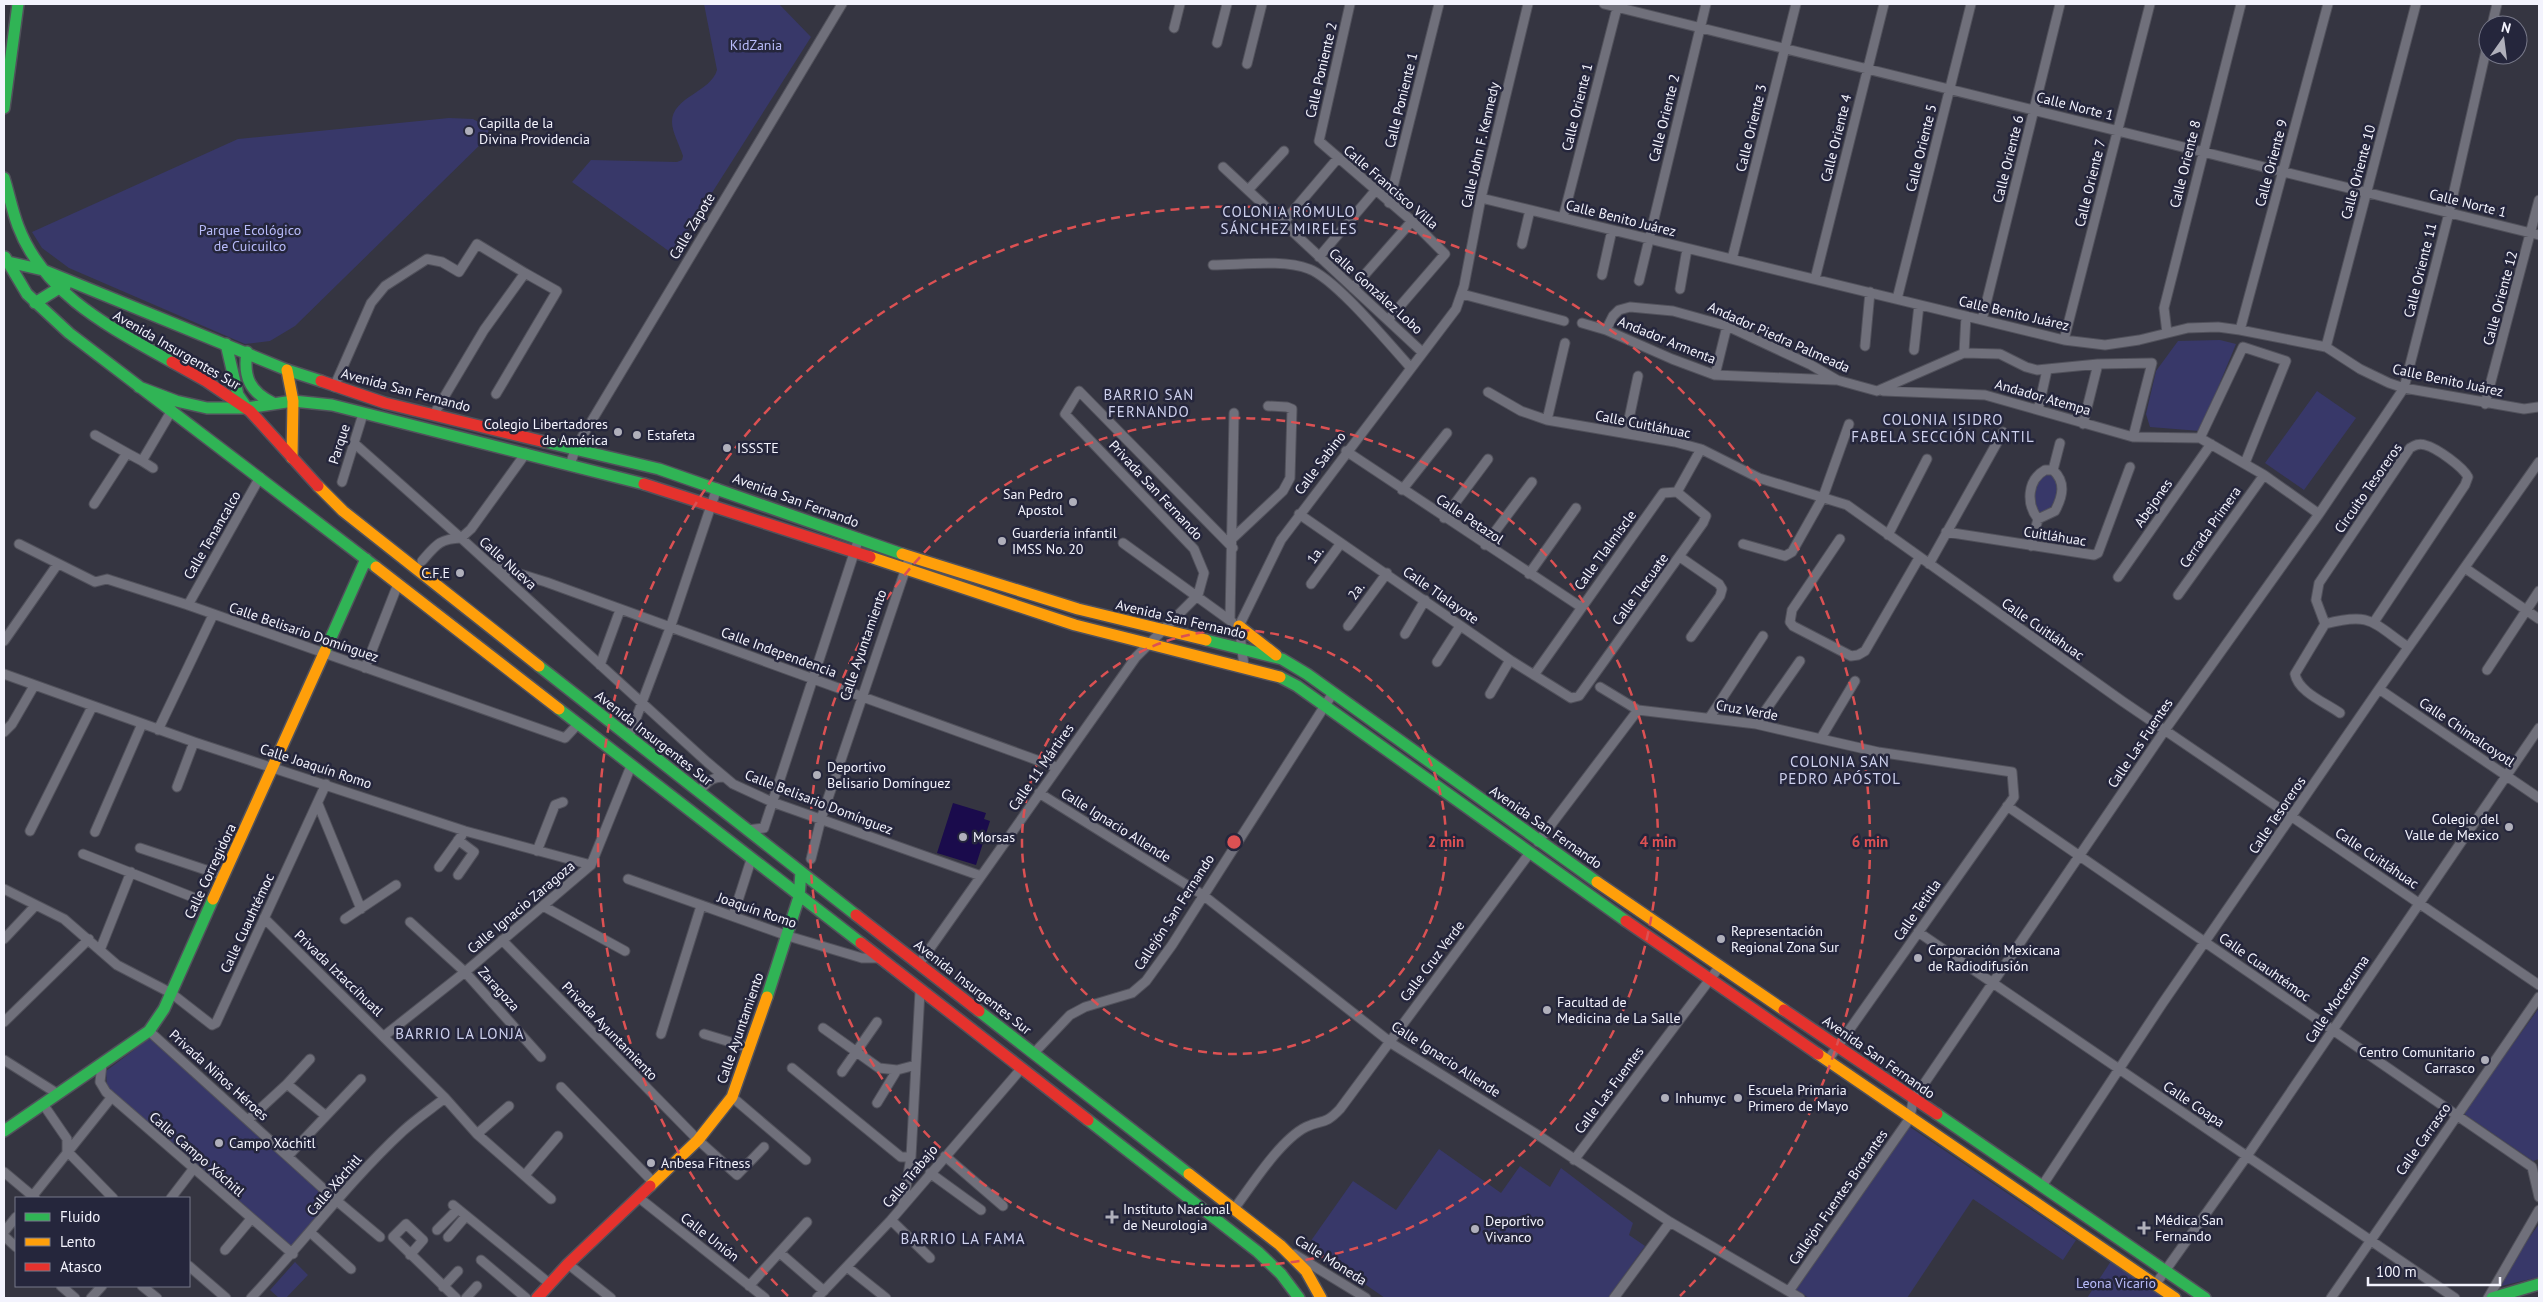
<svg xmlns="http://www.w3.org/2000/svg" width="2543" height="1302" font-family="'PT Sans',sans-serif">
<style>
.green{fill:#383869}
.water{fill:#1a0b4c}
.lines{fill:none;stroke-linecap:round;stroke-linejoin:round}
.street-casing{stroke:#51515b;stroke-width:11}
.fast-casing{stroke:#51515b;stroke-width:14}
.slow-casing{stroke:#51515b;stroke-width:14}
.jam-casing{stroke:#51515b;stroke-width:14}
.street{stroke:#70707b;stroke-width:9}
.fast{stroke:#30b455;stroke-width:11}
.slow{stroke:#ff9f0a;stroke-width:11}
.jam{stroke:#e5322d;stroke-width:11}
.ring{fill:none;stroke:#dc5153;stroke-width:2.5;stroke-dasharray:9 6}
.poi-dot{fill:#b0b0bb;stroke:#25263c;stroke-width:2}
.labels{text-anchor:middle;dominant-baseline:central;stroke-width:5;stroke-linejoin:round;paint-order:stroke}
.park-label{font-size:14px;fill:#b8bbf9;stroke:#25263c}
.street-label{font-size:14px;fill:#f3f3fd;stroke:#25263c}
.poi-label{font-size:14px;fill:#f3f3fd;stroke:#25263c;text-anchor:start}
.neighbourhood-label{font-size:15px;letter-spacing:1px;fill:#ced1ee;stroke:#25263c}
.centre{fill:#dc5153;stroke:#25263c;stroke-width:2.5}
.ring-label{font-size:15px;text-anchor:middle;font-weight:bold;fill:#dc5153;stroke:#25263c;stroke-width:5;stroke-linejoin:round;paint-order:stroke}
</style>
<rect width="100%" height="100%" fill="#353541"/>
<path class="green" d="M704 4H779L811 37 673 254 572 182 591 160 677 162 682 160 683 156C680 146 672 132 672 122 672 97 711 92 717 70Z
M449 118 473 119 489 128 487 138 295 326 270 341 245 344 69 268 42 248 32 232 238 139Z
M2220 340 2236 344 2200 431 2150 427 2146 414 2156 371 2178 341Z
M2317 391 2356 418 2304 490 2265 463Z
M2044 473 2054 475C2061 489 2057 502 2046 512L2039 513 2034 507V487Z
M2539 1008V1159L2533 1161 2463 1113Z
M150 1038 331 1201 290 1249 107 1086 106 1071Z
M1910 1127 2076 1240 2063 1260 1973 1199 1907 1298H1809L1794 1289Z
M1439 1149 1501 1193 1520 1166 1550 1187 1561 1168 1633 1223 1629 1235 1645 1246 1608 1298H1385L1308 1245 1353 1181 1396 1210Z
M2539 1224V1277L2493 1288Z
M2111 1261 2165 1298H2087Z
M295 1262 308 1275 286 1298H279L270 1290Z"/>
<path class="water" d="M953 803 986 813 984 819 990 821 976 865 937 853Z"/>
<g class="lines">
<g class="street-casing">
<path id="street" d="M1350 4 1319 141 1412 221 1445 254 1388 320
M1604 4 2539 235
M2492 25 2497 4
M1174 28 1180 4
M1217 43 1227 4
M1247 64 1262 4
M1223 167 1422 352
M1249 189 1284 151
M1481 198 2064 340 2105 345 2139 340 2188 328 2218 327 2240 330 2326 347 2360 369 2389 383 2404 388 2524 409 2538 407
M1389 203 1439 4
M1563 218 1618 4
M1282 224 1338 158
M1522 244 1530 210
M1319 257 1375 191
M1732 259 1796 4
M1213 265C1240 265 1284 259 1309 269 1336 279 1389 344 1411 368
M1602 275 1612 230
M1815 279 1884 4
M1639 281 1706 4
M1353 288 1412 221
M1680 289 1687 249
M1462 294 1564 321
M1897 299 1971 4
M1982 320 2060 4
M1582 323 1606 330 1672 359 1715 375 1835 380
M1606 330 1613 316 1619 310 1630 307 1673 311 1727 326 1811 365 1837 380 1877 391 1964 353 2000 354 2026 367 2037 370 2098 364 2152 363 2133 437
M2240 330 2328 4
M2167 333 2164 308 2241 4
M2064 340 2150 4
M1865 346 1870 292
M2326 347 2416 4
M1914 350 1919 305
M1964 353 1966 316
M1715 375 1727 326
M334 387 371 303 385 286 427 259 442 262 459 272 477 244 525 273 484 330 434 414
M1883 391 1985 395 2133 437 2200 438 2264 475 2319 514
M1488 392 1521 411 1547 420 1675 442 1701 449 1759 478 1847 505 2122 701 2539 985
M496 394 557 291 525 273
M2485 404 2539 200
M2038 410 2047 370
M1547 420 1565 343
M2083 424 2098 364
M1626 433 1638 376
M95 435 127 453
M2200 438 2243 347 2286 361 2245 463
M354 443 461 538 707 762 733 784 772 802 981 876
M1346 451 1581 607
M142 461 153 468
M570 465 576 447 842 4
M2045 470H2053C2066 482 2063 496 2055 511L2038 519C2026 504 2027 480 2045 470Z
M2053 470 2060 443
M342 482 363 414
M1402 490 1447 433
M94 504 127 453 142 461 172 410
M1299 514 1510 660 1571 698 1579 696 1703 523 1706 516 1677 492
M1444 518 1488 459
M1946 532 2094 555 2098 553 2130 467
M1888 535 1927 459
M1233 538 1283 491 1290 478 1292 409 1287 407 1268 406
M1840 539 1792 610 1790 622 1793 626 1851 656 1858 655 1865 651 1919 558
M1123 543 1232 622
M19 544 95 582 107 579 188 605 565 738 578 724
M1743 544 1785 556 1792 552 1823 497 1849 424
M1485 545 1532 482
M2031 546 2038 519
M1680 557 1719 584 1722 589 1720 596 1691 637
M422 561C436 545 439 539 461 538L471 529 526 453
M1929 564 2003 432
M494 566 546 582 1056 767
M2465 568 2539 619
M1529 574 1576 508
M2118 577 2211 444
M1311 584 1341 543
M2178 595 2264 475
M188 605 260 477
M1230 620 1234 413
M2325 624 2316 600 2319 583 2410 448C2415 445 2419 443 2425 445 2437 448 2463 467 2468 477L2465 485 2374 622
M1348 626 1387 573
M1405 634 1425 600
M4 641 57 565
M1437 662 1460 626
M600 665 620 610
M1244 666 1239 626 1281 540 1456 309 1464 286 1481 198 1528 4
M365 668 398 584
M2487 670 2539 591
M4 674 194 742 465 831 591 865
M1534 675 1663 493 1677 492 1701 449
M1600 687 1638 710 1756 724 1878 752 2012 772 2014 797 1828 1060
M2379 689 2539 798
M1490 694 1510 660
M2340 713C2326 703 2298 692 2295 674L2325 624C2371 612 2372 622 2408 647
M1710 717 1763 636
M1756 724 1800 661
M158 730 213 615
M4 732 12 724 34 686
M629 737 670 628 717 488
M1821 738 1855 681
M177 787 194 742
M699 792C706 783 711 777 724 777
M1039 793 1203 895 1394 1045 1541 1137 1670 1222 1800 1298
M318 804 361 909
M2007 806 2532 1167 2539 1197
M747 830 764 828 859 538
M30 831 92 707
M95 832 142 724
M1538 842 1638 710
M140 848 224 876
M537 851 555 805 563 802
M83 854 195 898
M811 859 821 819 910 556
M439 867 462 835
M458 875 474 852 458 840
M628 879 788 936 862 958H878
M4 889 64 919 117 965 171 993 212 1025 216 1023 326 784
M543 906 625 951
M733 916 751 860
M264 918 445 1098 477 1134 551 1199
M345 919 396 885
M410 922 465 972 541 1057
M1918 932 2455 1298
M4 939 36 905
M502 940 698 1140 737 1175 764 1147
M100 950 131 872
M919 964 1136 657 1198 595 1204 573 1194 549 1065 414 1079 391 1233 548
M4 1022 89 939
M823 1028 879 1068 897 1070 916 1065
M149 1031 337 1201 380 1237
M661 1034 701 906
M704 1034 750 1048
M384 1036 465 972 591 865 631 766
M1034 1053 1070 1015 1085 1007 1132 993 1146 981 1172 945 1333 693
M4 1060 58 1094
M102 1064 100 1082 106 1092 293 1254
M792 1068 901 1157H911
M842 1072 877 1022
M287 1084 326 1116
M561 1087 654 1183
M732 1097 806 1160
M877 1103 897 1070
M43 1104 67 1139V1151L113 1198
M248 1120 287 1084 310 1059
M477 1134 509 1106
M288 1156 361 1079
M945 1156 1003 1206
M1574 1160 1720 966
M4 1172 35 1198
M930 1173 981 1210
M525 1175 558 1136
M2042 1186 2162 1004 2379 689 2539 462
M638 1197 765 1298
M31 1198 111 1098
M171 1198 194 1168
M453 1205 550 1284
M903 1205 911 1157 920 991
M1234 1209C1252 1185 1280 1140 1306 1127 1322 1119 1324 1126 1340 1109L1529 854
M891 1220 930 1258
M437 1230 458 1209
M4 1232 16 1217
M311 1233 351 1269
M4 1236 16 1247
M448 1237 466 1216
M225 1250 251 1219
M780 1253 824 1291
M1294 1254 1366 1298
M410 1255 423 1240 406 1224 393 1237 456 1298
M481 1260 526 1298
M568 1264 611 1298
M189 1266 226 1298
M847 1267 886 1298
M2155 1285 2247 1156 2539 728
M61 1286 75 1298
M142 1286 157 1298
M749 1286 807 1222
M443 1287 458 1271
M1789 1291 1910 1118 1913 1100 2165 730 2319 514 2404 388 2449 213 2488 42
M91 1298 102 1286
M251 1298C303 1243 348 1182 403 1131 416 1119 431 1109 445 1098
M466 1298 477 1286
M817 1298 891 1220 1021 1069
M1614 1298 1670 1222
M2331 1298 2539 997
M2488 1298 2539 1210"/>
</g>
<g class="fast-casing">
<path id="fast" d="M4 108 18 4
M4 178C9 194 12 210 18 226 44 295 112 328 172 362
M5 257 27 294 69 333 376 567
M4 261 43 270 287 370 321 381
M35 303 59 288 65 287
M226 344 238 395 245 405
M247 352C243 377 250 392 273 403
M139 387 176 401 207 408H247L293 401 332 405 644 484
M545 442 659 469 902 554
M1206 640 1282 659 1307 674 1597 882
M325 651 366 559
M539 666 856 915
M1280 677 1297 686 1626 921
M559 709 861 943
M767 997 799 897 801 872
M979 1011 1189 1174
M1937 1114 2205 1298
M1088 1120 1258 1252 1281 1274 1299 1298
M4 1131 149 1031 164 1009 213 899
M2492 1298 2539 1284"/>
</g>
<g class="slow-casing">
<path id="slow" d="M287 370 293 401 292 458
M318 486 343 511 539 666
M902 554 1078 609 1206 640
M870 557 1075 625 1280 677
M376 567 559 709
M1239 626 1276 655
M1597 882 1784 1010
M213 899 325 651
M1818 1054 2175 1298
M1189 1174 1280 1245 1306 1271 1321 1298
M650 1186 698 1140 732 1097 767 997"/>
</g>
<g class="jam-casing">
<path id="jam" d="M172 362 206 381 250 411 318 486
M321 381 385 403 545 442
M644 484 870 557
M856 915 979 1011
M1626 921 1818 1054
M861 943 1088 1120
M1784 1010 1937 1114
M537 1298 568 1264 650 1186"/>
</g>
<use href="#street" class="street"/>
<use href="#fast" class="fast"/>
<use href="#slow" class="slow"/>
<use href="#jam" class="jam"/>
</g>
<g class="ring">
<circle cx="1234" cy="842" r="212"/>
<circle cx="1234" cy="842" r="424"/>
<path d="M788 1296A636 636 0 1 1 1680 1296"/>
</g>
<g class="poi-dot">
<circle cx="469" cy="131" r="5"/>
<circle cx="618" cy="432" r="5"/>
<circle cx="637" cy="435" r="5"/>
<circle cx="727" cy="448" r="5"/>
<circle cx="1073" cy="502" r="5"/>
<circle cx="1002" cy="541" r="5"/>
<circle cx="460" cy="573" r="5"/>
<circle cx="817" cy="775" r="5"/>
<circle cx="2509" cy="827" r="5"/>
<circle cx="963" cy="837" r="5"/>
<circle cx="1721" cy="939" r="5"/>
<circle cx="1918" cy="958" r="5"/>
<circle cx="1547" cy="1010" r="5"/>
<circle cx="2485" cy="1060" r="5"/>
<circle cx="1665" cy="1098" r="5"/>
<circle cx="1738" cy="1098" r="5"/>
<circle cx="219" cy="1143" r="5"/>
<circle cx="651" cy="1163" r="5"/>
<path d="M1109.5 1209.5h5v5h5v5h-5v5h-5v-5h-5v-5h5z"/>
<path d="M2141.5 1220.5h5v5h5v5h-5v5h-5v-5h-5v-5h5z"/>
<circle cx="1475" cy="1229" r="5"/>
</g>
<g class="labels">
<g class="park-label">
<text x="756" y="45">KidZania</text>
<text x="250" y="230">Parque Ecológico<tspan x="250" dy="16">de Cuicuilco</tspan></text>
<text x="2116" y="1283">Leona Vicario</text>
</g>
<g class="street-label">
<text transform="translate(1321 70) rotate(-77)">Calle Poniente 2</text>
<text transform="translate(1401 100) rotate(-76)">Calle Poniente 1</text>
<text transform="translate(2075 106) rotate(14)">Calle Norte 1</text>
<text transform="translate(1577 107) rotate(-76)">Calle Oriente 1</text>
<text transform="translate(1664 118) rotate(-76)">Calle Oriente 2</text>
<text transform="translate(1751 128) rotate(-76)">Calle Oriente 3</text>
<text transform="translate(1836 138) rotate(-76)">Calle Oriente 4</text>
<text transform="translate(1480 145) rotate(-77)">Calle John F. Kennedy</text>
<text transform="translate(1921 148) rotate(-76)">Calle Oriente 5</text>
<text transform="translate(2008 159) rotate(-76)">Calle Oriente 6</text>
<text transform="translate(2271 163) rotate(-75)">Calle Oriente 9</text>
<text transform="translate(2185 164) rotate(-76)">Calle Oriente 8</text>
<text transform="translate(2358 172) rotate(-75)">Calle Oriente 10</text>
<text transform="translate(2090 183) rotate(-76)">Calle Oriente 7</text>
<text transform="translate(1391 187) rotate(41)">Calle Francisco Villa</text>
<text transform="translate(2468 203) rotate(14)">Calle Norte 1</text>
<text transform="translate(1621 218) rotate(14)">Calle Benito Juárez</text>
<text transform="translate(692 226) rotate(-59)">Calle Zapote</text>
<text transform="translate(2420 270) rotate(-76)">Calle Oriente 11</text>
<text transform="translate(1376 291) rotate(42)">Calle González Lobo</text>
<text transform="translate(2500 298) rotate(-75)">Calle Oriente 12</text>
<text transform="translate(2014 313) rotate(13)">Calle Benito Juárez</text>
<text transform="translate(1779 337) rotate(24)">Andador Piedra Palmeada</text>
<text transform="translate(1667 340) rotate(22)">Andador Armenta</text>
<text transform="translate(177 350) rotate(30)">Avenida Insurgentes Sur</text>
<text transform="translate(2448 380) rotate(12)">Calle Benito Juárez</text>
<text transform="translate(406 390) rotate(15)">Avenida San Fernando</text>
<text transform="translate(2043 397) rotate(16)">Andador Atempa</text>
<text transform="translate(1643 424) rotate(11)">Calle Cuitláhuac</text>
<text transform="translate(339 444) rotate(-72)">Parque</text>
<text transform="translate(1320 463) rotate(-53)">Calle Sabino</text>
<text transform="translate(2368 488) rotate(-55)">Circuito Tesoreros</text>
<text transform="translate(1156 490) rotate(47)">Privada San Fernando</text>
<text transform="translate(796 500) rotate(20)">Avenida San Fernando</text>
<text transform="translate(2153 503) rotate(-55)">Abejones</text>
<text transform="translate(1470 519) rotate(34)">Calle Petazol</text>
<text transform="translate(2210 527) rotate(-55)">Cerrada Primera</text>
<text transform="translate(212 535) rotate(-60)">Calle Tenancalco</text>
<text transform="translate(2055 536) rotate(9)">Cuitláhuac</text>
<text transform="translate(1605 550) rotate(-54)">Calle Tlalmiscle</text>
<text transform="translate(1315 555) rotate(-54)">1a.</text>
<text transform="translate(508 563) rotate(42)">Calle Nueva</text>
<text transform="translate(1640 589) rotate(-54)">Calle Tlecuate</text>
<text transform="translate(1356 591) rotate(-54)">2a.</text>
<text transform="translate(1441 595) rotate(35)">Calle Tlalayote</text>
<text transform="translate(1181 619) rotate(13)">Avenida San Fernando</text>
<text transform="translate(2043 629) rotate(35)">Calle Cuitláhuac</text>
<text transform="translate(304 632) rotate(19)">Calle Belisario Domínguez</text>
<text transform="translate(863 645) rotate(-71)">Calle Ayuntamiento</text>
<text transform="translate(779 652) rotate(20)">Calle Independencia</text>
<text transform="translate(1747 710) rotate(10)">Cruz Verde</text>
<text transform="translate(2467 732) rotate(34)">Calle Chimalcoyotl</text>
<text transform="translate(654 738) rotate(38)">Avenida Insurgentes Sur</text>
<text transform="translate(2140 743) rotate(-56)">Calle Las Fuentes</text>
<text transform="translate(316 766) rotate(18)">Calle Joaquín Romo</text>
<text transform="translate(1041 767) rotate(-55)">Calle 11 Mártires</text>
<text transform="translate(819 802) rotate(21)">Calle Belisario Domínguez</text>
<text transform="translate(2277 815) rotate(-56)">Calle Tesoreros</text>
<text transform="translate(1116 825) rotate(32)">Calle Ignacio Allende</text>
<text transform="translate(1546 827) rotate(35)">Avenida San Fernando</text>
<text transform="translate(2377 858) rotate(34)">Calle Cuitláhuac</text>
<text transform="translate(210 871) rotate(-65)">Calle Corregidora</text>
<text transform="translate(521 907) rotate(-40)">Calle Ignacio Zaragoza</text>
<text transform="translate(757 910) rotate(19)">Joaquín Romo</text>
<text transform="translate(1917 910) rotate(-55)">Calle Tetitla</text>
<text transform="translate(1174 912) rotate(-57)">Callejón San Fernando</text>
<text transform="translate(247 923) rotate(-65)">Calle Cuauhtémoc</text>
<text transform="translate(1432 961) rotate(-53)">Calle Cruz Verde</text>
<text transform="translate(2265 967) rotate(35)">Calle Cuauhtémoc</text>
<text transform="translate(339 973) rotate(44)">Privada Iztaccíhuatl</text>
<text transform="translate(973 987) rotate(38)">Avenida Insurgentes Sur</text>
<text transform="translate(499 989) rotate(48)">Zaragoza</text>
<text transform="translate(2337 999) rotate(-56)">Calle Moctezuma</text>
<text transform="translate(740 1028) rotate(-71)">Calle Ayuntamiento</text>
<text transform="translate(610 1031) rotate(46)">Privada Ayuntamiento</text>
<text transform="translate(1879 1057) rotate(35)">Avenida San Fernando</text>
<text transform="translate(1446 1059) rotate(33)">Calle Ignacio Allende</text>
<text transform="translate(219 1075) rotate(42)">Privada Niños Héroes</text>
<text transform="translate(1609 1090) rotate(-53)">Calle Las Fuentes</text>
<text transform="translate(2194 1104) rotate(34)">Calle Coapa</text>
<text transform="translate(2423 1139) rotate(-55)">Calle Carrasco</text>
<text transform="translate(197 1154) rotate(41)">Calle Campo Xóchitl</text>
<text transform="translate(910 1176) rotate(-50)">Calle Trabajo</text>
<text transform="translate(334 1185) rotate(-49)">Calle Xóchitl</text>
<text transform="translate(1838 1197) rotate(-55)">Callejón Fuentes Brotantes</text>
<text transform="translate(710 1237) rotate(38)">Calle Unión</text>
<text transform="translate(1331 1260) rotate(32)">Calle Moneda</text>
</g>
<g class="poi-label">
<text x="479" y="123">Capilla de la<tspan x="479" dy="16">Divina Providencia</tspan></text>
<text x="608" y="424" text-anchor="end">Colegio Libertadores<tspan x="608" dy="16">de América</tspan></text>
<text x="647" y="435">Estafeta</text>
<text x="737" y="448">ISSSTE</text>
<text x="1063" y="494" text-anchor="end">San Pedro<tspan x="1063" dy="16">Apostol</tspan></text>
<text x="1012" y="533">Guardería infantil<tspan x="1012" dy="16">IMSS No. 20</tspan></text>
<text x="450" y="573" text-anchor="end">C.F.E</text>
<text x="827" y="767">Deportivo<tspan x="827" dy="16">Belisario Domínguez</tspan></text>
<text x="2499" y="819" text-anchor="end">Colegio del<tspan x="2499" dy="16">Valle de Mexico</tspan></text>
<text x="973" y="837">Morsas</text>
<text x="1731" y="931">Representación<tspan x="1731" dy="16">Regional Zona Sur</tspan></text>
<text x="1928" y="950">Corporación Mexicana<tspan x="1928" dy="16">de Radiodifusión</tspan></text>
<text x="1557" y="1002">Facultad de<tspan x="1557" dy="16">Medicina de La Salle</tspan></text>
<text x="2475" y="1052" text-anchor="end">Centro Comunitario<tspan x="2475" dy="16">Carrasco</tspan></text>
<text x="1748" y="1090">Escuela Primaria<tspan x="1748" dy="16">Primero de Mayo</tspan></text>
<text x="1675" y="1098">Inhumyc</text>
<text x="229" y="1143">Campo Xóchitl</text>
<text x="661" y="1163">Anbesa Fitness</text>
<text x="1123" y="1209">Instituto Nacional<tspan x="1123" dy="16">de Neurologia</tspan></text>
<text x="2155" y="1220">Médica San<tspan x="2155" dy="16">Fernando</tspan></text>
<text x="1485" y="1221">Deportivo<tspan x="1485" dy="16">Vivanco</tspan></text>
</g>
<g class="neighbourhood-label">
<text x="1289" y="211">COLONIA RÓMULO<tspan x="1289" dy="17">SÁNCHEZ MIRELES</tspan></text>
<text x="1149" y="394">BARRIO SAN<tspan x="1149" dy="17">FERNANDO</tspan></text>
<text x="1943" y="419">COLONIA ISIDRO<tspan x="1943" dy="17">FABELA SECCIÓN CANTIL</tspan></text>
<text x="1840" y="761">COLONIA SAN<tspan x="1840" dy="17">PEDRO APÓSTOL</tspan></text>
<text x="460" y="1033">BARRIO LA LONJA</text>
<text x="963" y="1238">BARRIO LA FAMA</text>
</g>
</g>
<circle cx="1234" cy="842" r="8" class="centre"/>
<g class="ring-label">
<text x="1446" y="847">2 min</text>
<text x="1658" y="847">4 min</text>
<text x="1870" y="847">6 min</text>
</g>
<rect width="2543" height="1302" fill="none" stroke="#f3f3fd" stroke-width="10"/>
<rect x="15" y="1197" width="175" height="90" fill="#25263c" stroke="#777889"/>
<rect x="25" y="1213" width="25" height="8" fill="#30b455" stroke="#777889"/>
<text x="60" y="1222" font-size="15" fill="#f3f3fd">Fluido</text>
<rect x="25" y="1238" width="25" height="8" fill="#ff9f0a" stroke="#777889"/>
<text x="60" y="1247" font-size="15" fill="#f3f3fd">Lento</text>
<rect x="25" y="1263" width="25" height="8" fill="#e5322d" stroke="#777889"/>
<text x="60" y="1272" font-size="15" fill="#f3f3fd">Atasco</text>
<g transform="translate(2503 40) rotate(14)"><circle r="24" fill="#25263c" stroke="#777889"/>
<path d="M0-4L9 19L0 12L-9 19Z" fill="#b0b0bb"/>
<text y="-8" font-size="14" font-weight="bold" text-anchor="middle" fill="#f3f3fd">N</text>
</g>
<path d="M2368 1277v8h132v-8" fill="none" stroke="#f3f3fd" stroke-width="2.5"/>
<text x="2376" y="1277" font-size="15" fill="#f3f3fd" stroke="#25263c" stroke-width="4" paint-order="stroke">100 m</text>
</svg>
